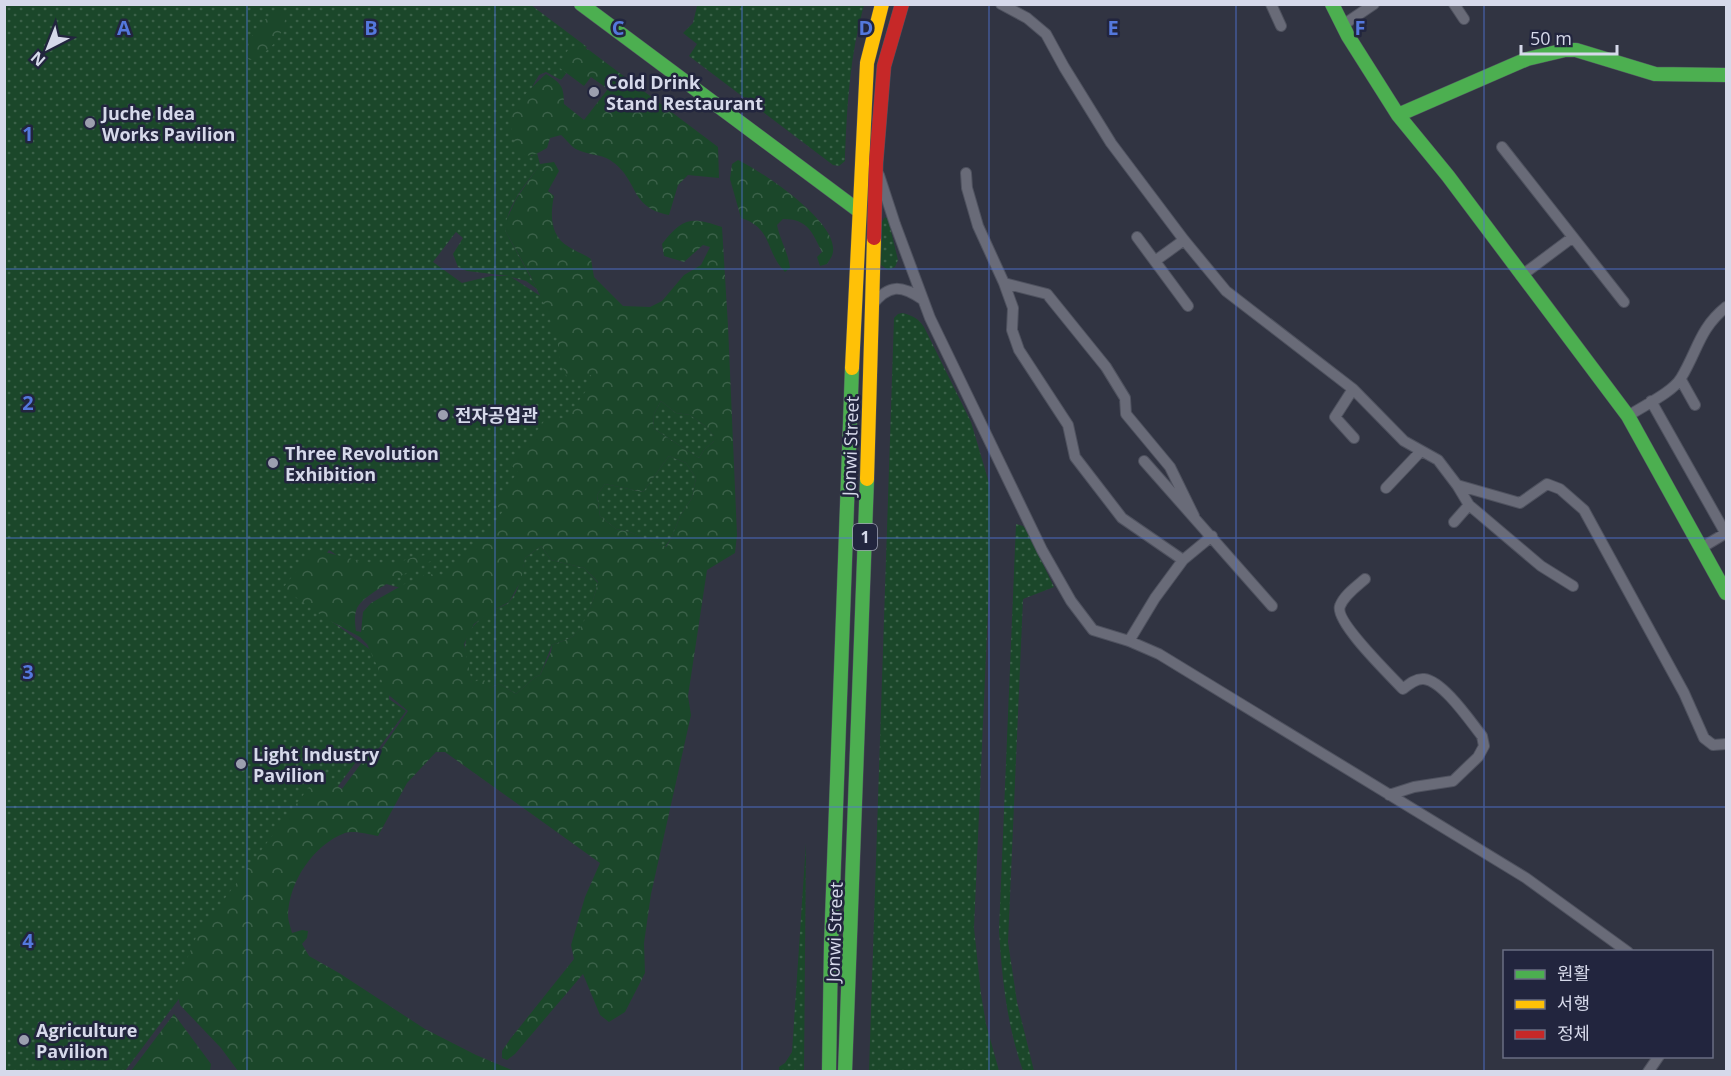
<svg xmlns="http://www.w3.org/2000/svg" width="1731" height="1076" font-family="'Open Sans','Noto Sans KR',sans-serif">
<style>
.grass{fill:url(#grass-dots);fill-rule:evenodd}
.forest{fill:url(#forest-crowns);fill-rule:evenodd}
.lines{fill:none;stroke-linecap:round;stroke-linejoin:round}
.street-casing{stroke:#4f525f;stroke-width:12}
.fast-casing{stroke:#4f525f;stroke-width:15}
.slow-casing{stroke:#4f525f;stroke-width:15}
.jam-casing{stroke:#4f525f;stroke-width:15}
.street{stroke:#696b78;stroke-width:10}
.fast{stroke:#4caf50;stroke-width:14}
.slow{stroke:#ffc107;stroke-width:14}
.jam{stroke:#c62828;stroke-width:14}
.grid{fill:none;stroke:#5478dd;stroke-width:1.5;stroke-opacity:0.55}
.poi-dot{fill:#9c9faf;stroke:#22253e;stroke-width:2}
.labels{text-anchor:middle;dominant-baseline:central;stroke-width:5;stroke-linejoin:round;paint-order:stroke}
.shield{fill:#22253e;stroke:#a0a3b6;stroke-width:1.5}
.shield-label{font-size:16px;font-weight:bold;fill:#d6d9ea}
.poi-label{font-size:18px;font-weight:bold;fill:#d6d9ea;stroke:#22253e;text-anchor:start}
.street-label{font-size:18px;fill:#d6d9ea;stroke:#22253e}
.grid-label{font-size:20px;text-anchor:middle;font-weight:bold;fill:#5478dd;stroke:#22253e;stroke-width:5;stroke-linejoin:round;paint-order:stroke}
</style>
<defs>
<pattern id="grass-dots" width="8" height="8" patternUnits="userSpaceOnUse" patternTransform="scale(1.5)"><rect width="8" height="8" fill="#1b472a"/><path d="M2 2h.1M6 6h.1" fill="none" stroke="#3b6149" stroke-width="1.8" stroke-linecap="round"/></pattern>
<pattern id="forest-crowns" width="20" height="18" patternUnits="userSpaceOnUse" patternTransform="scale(1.5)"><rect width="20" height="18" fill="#1b472a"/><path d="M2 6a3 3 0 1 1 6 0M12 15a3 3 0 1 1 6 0" fill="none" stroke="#3b6149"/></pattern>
</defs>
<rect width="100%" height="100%" fill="#313442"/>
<path class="grass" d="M5 5H531L587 47 561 80 546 72 539 75 531 89V156L537 153 540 164C527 184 504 207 506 232L537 289 526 281 511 277 542 297 602 376 466 571 423 594 375 581 329 550 296 595 376 654 390 682 389 699 406 711 368 763 359 758 125 1071H5ZM456 232 463 238 453 254 458 267 467 271 509 276H491L462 283 433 262Z
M699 5H864C850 55 847 104 845 156V161L839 166 833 165 689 56 697 44 683 33 693 23 697 6Z
M885 217 888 219 898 260 895 267 888 270 881 265 882 222Z
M902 313C912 315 919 319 924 327L971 422 989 483 990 496V563L974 928 981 994 986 1024 999 1071H869L894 318 898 314Z
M661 401 676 413 690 415 705 426 714 436V441L704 450 699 458 653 428 654 414Z
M669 456 686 463 696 478 692 498 680 516 672 537 665 547 630 532 616 529 600 516 597 495 605 484 643 492Z
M1016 524 1023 526 1026 529 1054 587 1023 599 1008 942 1017 1002 1034 1071H1023C1007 1025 1002 979 999 930Z
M541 546 551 560 584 568 598 583C594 597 586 626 574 635 569 640 559 642 552 645L540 675 535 677 516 694 500 684 489 688 472 684C463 652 458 634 488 613 494 609 504 607 509 602 520 591 522 572 525 558Z
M806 843 804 1071H779V1067L785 1063 792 1052Z"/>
<path class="forest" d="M278 8 285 12C288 32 268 56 249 60L246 54C250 33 262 21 278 8Z
M576 45 589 50 718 147 719 178 688 175 678 185 669 215C628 207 640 180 610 160 600 154 588 155 578 150 572 148 566 139 561 135L550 138 547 148C540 152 533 157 525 155 514 153 509 124 512 114 516 102 536 83 546 74 561 83 564 86 564 104L584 120 608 89 591 77 584 86 557 66 568 50Z
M738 160C763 172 831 218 833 247 834 254 831 258 827 264L820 266 817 257 822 252C812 232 808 219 783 219L777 225C780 240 788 252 790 268L785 272C765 252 773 228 741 218L730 179 732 164Z
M554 162 559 171 548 191 554 196C550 215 550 236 569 247 576 252 584 254 591 259L594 277 623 306 650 307 662 301 684 275 701 265 710 247 703 245 684 262 664 256 662 244C682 218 691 216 722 227L728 326 737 535 735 553 707 570 688 696 691 715 651 894 644 943 645 973 625 1012 609 1022 600 1015 583 974 515 1054 507 1060 502 1058V1051L511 1038 574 959 571 945 574 935 585 897 600 863 445 752H436L407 783 378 836C368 834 354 830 345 833 313 845 289 882 288 915 288 921 291 928 292 933L302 930 308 931 307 938 302 944 309 956 339 973 425 1029 476 1055 514 1071H238L221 1048 180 1005 176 985 197 935 319 774 342 789 363 761 371 764 408 711 385 692 378 668 367 644 360 637 325 618 283 588 313 550C336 553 358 563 381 564 397 565 411 556 427 555L433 560C416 568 365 592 357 608 354 615 355 624 356 631L361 632 363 612 371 603 408 582 428 574 442 575 479 545 503 511 494 503 518 472 511 465 545 420 566 418 591 384V375L580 378 567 377 560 361 557 338 544 304 530 275 506 232 505 223 516 199 540 164ZM661 401 676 413 690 415 705 426 714 436V441L704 450 699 458 653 428 654 414ZM669 456 686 463 696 478 692 498 680 516 672 537 666 547 630 532 616 529 600 516 597 495 605 484 643 492ZM541 546 551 560 584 568 598 582C595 596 585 626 574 635 569 640 559 642 552 645L551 652 540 675 535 677 516 694 500 684 489 688 483 678 472 683 464 644 474 624 489 613 509 602 521 581 525 558Z
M174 1014 211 1064 210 1071H131Z"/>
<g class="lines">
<g class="street-casing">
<path id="street" d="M1001 4 1027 18 1046 34 1064 67 1111 143 1184 240 1226 291 1353 389 1404 441 1438 460 1457 485 1469 505 1541 566 1573 586
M1271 4 1281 26
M1454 4 1464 19
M1343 25 1374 4
M1502 147 1624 302
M966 173 967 188 978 226 1004 283 1013 308 1012 330 1019 350 1068 425 1075 457 1122 518 1183 560
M879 175 895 224 930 318 1042 550 1071 601 1093 630 1129 641 1159 654 1526 878 1628 952
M1137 237 1188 306
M1155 261 1184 240
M1521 276 1573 237
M1004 283 1047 294 1106 367 1125 398 1126 414 1170 467 1194 516
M872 305C889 284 901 285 922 299
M1681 380 1695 405
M1353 389 1335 417 1354 438
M1651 401 1726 534
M1628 416C1643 406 1673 392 1681 378 1698 350 1699 329 1726 307
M1144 461 1272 606
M1457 485 1520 503 1547 484 1560 489 1584 510 1684 693 1704 738 1713 745 1726 744
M1386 488 1421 451
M1454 522 1469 505
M1701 548 1726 533
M1365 579C1357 586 1344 595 1340 606 1334 621 1391 676 1403 689 1409 684 1416 678 1424 679 1443 681 1470 721 1482 736L1484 746 1478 757 1453 781 1414 787 1389 795
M1129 641 1155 598 1183 560 1212 536
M1648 1072 1659 1056"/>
</g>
<g class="fast-casing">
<path id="fast" d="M581 4 859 211
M1332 4 1348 36 1398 115 1448 176 1628 416 1726 593
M1398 115 1527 59 1565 50H1576L1655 74 1726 75
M829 1072 831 946 852 368
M845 1072 867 479"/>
</g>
<g class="slow-casing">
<path id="slow" d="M852 368 867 63 882 4
M867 479 874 238"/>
</g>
<g class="jam-casing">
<path id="jam" d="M874 238 876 163 884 66 902 4"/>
</g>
<use href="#street" class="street"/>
<use href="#fast" class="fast"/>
<use href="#slow" class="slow"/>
<use href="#jam" class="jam"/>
</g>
<path class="grid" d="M247 4V1072M495 4V1072M742 4V1072M989 4V1072M1236 4V1072M1484 4V1072M4 269H1726M4 538H1726M4 807H1726"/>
<g class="poi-dot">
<circle cx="594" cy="92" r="6"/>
<circle cx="90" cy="123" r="6"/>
<circle cx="443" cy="415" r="6"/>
<circle cx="273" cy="463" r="6"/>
<circle cx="241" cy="764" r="6"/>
<circle cx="24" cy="1040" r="6"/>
</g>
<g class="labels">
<rect class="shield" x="853" y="524" width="24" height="26" rx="4.5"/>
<g class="shield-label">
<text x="865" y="537">1</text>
</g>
<g class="poi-label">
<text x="606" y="82">Cold Drink<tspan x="606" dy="21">Stand Restaurant</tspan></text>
<text x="102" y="113">Juche Idea<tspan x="102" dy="21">Works Pavilion</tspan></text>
<text x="455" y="415">전자공업관</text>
<text x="285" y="453">Three Revolution<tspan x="285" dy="21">Exhibition</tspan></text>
<text x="253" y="754">Light Industry<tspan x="253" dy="21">Pavilion</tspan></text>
<text x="36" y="1030">Agriculture<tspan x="36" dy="21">Pavilion</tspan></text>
</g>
<g class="street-label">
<text transform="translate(850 446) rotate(-88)">Jonwi Street</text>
<text transform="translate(834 932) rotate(-88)">Jonwi Street</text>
</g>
</g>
<g class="grid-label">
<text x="124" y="35">A</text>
<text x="371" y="35">B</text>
<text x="618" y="35">C</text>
<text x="866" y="35">D</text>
<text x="1113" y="35">E</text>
<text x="1360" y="35">F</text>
<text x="28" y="141">1</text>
<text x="28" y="410">2</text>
<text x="28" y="679">3</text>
<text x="28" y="948">4</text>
</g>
<rect width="1731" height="1076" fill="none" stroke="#d6d9ea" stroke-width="12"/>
<rect x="1503" y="950" width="210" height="108" fill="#22253e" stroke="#6a6d83" stroke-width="1.5"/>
<rect x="1515" y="970" width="30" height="9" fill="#4caf50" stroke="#6a6d83" stroke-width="1.5"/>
<text x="1557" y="980" font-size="18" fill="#d6d9ea">원활</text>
<rect x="1515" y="1000" width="30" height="9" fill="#ffc107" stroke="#6a6d83" stroke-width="1.5"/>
<text x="1557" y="1010" font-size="18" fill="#d6d9ea">서행</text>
<rect x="1515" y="1030" width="30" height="9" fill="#c62828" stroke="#6a6d83" stroke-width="1.5"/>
<text x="1557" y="1040" font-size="18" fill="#d6d9ea">정체</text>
<g transform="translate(48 48) rotate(222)" stroke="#22253e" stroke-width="4.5" paint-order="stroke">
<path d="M0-4.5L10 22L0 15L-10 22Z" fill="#d6d9ea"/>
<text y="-9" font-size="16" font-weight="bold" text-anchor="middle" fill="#d6d9ea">N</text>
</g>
<path d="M1521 45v9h96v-9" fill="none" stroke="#d6d9ea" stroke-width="3"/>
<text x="1530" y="45" font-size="18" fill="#d6d9ea" stroke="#22253e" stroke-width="4.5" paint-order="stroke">50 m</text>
</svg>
